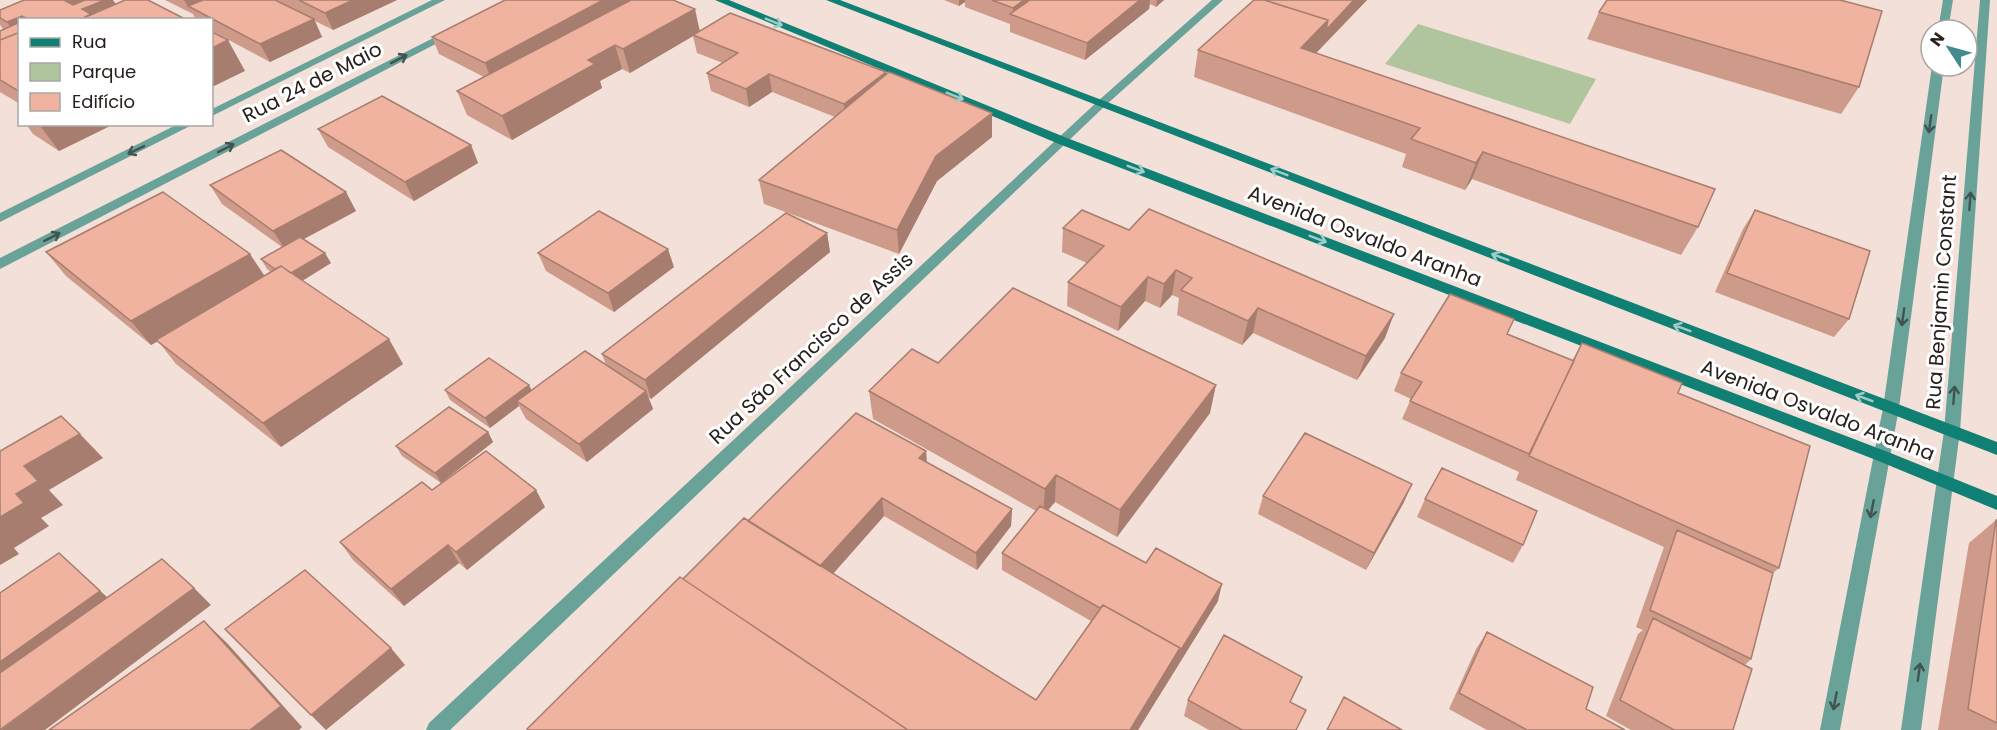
<svg xmlns="http://www.w3.org/2000/svg" width="1997" height="730" font-family="Poppins,sans-serif">
<style>
.green{fill:#b0c49d}
.lines{fill:none;stroke-linecap:round;stroke-linejoin:round}
.minor{fill:#69a299;fill-rule:evenodd}
.secondary{fill:#108075;fill-rule:evenodd}
.wall{fill:#ce9a89}
.shaded-wall{fill:#a77d6f}
.building{fill:#efb39f;stroke:#a77d6f;stroke-width:1.5}
.oneway{stroke:#9fccc8}
.oneway2{stroke:#41544f}
.labels{text-anchor:middle;dominant-baseline:central;stroke-width:6;stroke-linejoin:round;paint-order:stroke}
.street-label{font-size:20px;fill:#27201d;stroke:#fff}
</style>
<rect width="100%" height="100%" fill="#f3e0d8"/>
<path class="green" d="M1418 24 1596 79 1570 124 1385 64Z"/>
<g class="lines">
<path class="minor" d="M432 0H445L212 116V109Z
M1212 0H1223L1106 105 450 730H426L429 723 1098 101Z
M1943 0H1953L1948 30H1938Z
M1980 0H1990L1960 431 1921 730H1901L1944 431Z
M451 29 456 32 455 34 0 269V258Z
M1932 66H1944L1899 408 1840 730H1820L1883 408Z
M178 124H194L0 222V213Z"/>
<path class="secondary" d="M715 0H729L1067 138 1888 452 1997 496V510L1876 460 1059 144Z
M826 0H840L1997 442V455Z"/>
</g>
<path class="wall" d="M165 0H397L333 30 315 21 322 37 270 62 212 31V20H196L193 14Z
M944 0H1164L1156 7 1150 4 1149 9 1085 60 1010 32V24L965 7V2L959 6Z
M1254 0H1367L1316 53 1698 227 1681 255 1472 179 1465 190 1402 167 1406 154 1194 77 1198 50Z
M116 4 187 20H20V104L0 92V31L3 29 0 25V10Z
M1599 12 1859 87 1841 114 1587 39Z
M700 31 886 72V75L992 137 937 181 899 254 764 204 759 180 835 117 772 92 749 107 711 91 707 73 723 63 697 53 693 36 630 73 622 69 600 81 602 88 512 140 467 115 457 91 484 77 439 54 432 37Z
M26 124H114L59 151 33 134Z
M318 129 471 145 478 163 414 201 328 147Z
M210 185 356 211 304 239 331 263 302 281 403 364 281 447 176 364 158 341 151 345 66 276 46 252 264 276 271 272 267 269 261 259 282 247 222 204Z
M1755 210 1849 319 1834 337 1715 292 1743 229Z
M1063 228 1129 230 1385 338 1357 380 1253 333 1242 345 1177 315 1179 298 1172 295 1160 308 1145 301 1118 331 1067 306 1068 282 1087 263 1062 252Z
M827 233 830 252 651 399 648 397 653 409 587 462 526 419 519 406 490 428 450 400 445 390H532L606 365 602 354Z
M538 253 674 267 614 312 546 271Z
M1507 334 1572 361 1582 343 1678 393 1779 568 1773 573 1751 659 1745 665 1733 730H1631L1606 716 1638 634 1643 630 1636 627 1664 547 1516 480 1519 472 1402 419 1411 399 1394 391 1401 373Z
M938 363 1210 413 1117 537 1055 502 1048 510 1218 601 1138 730H528L683 579 748 521 926 451 927 462 1012 509 1011 526 977 570 884 516 833 574 1036 700 1091 621 1002 570V553L1036 511 873 419 869 391Z
M488 432 493 442 441 483 402 456 396 446Z
M1263 496 1404 502 1366 570 1258 514Z
M1425 499 1523 545 1513 563 1417 517Z
M545 507 467 570 459 563 404 606 353 560 340 542Z
M1996 520H1997V730H1938L1969 543Z
M1487 632 1586 709 1625 730H1487L1449 709 1476 649Z
M1188 700 1291 702 1297 730H1209L1184 716Z"/>
<path class="shaded-wall" d="M63 0H113L123 14 86 20Z
M184 0H224L188 6 193 14Z
M353 0H397L333 30 325 13Z
M603 0H639L492 81 485 63Z
M959 0H965V2L959 6Z
M1024 0H1047L1013 15V8Z
M1140 0H1150L1149 9 1085 60 1087 43Z
M1157 0H1164L1156 7Z
M1354 0H1367L1295 75 1301 48 1328 20Z
M695 9 700 32 630 73 623 49Z
M22 16 24 20H20V60L18 38 7 22Z
M314 19 322 37 270 62 260 44Z
M228 40 245 71 212 87V48Z
M615 45 622 69 600 81 602 88 512 140 502 116 588 60Z
M886 72 888 90 846 122 844 104Z
M769 74 772 92 749 107 746 89Z
M992 113V137L937 181 899 254 897 230 936 156Z
M45 124H114L59 151 41 127Z
M471 145 478 163 414 201 405 182Z
M1483 152 1472 179 1465 190 1476 163Z
M346 192 356 211 285 249 273 231Z
M827 233 830 252 651 399 645 380Z
M668 249 674 267 614 312 608 293Z
M325 253 331 263 292 287 285 276Z
M250 254 266 278 151 345 131 321Z
M1176 270 1172 295 1160 308 1164 284Z
M1148 277 1145 301 1118 331 1121 307Z
M1258 308 1253 333 1242 345 1248 321Z
M1394 314 1385 338 1357 380 1366 356Z
M389 339 403 364 281 447 263 423Z
M529 385 534 395 517 401 519 406 490 428 485 418Z
M1216 385 1210 413 1117 537 1120 510Z
M646 391 653 409 587 462 579 444Z
M488 432 493 442 441 483 435 473Z
M80 434 103 458 49 490 63 505 41 518 49 526 14 548 19 554 0 565V517L16 494 24 466Z
M926 451 927 469 919 458Z
M1056 475 1055 502 1043 516 1045 489Z
M1412 484 1404 502 1366 570 1374 553Z
M536 490 545 507 467 570 456 552Z
M882 498 884 516 822 586 818 569Z
M1012 509 1011 526 977 570 976 553Z
M448 545 459 563 404 606 391 589Z
M59 553 119 608 0 695V662Z
M1222 584 1218 601 1138 730H1130L1180 648Z
M194 588 211 605 45 730H1Z
M204 621 227 643 302 727 299 730H250Z
M391 648 405 665 326 730 311 715Z"/>
<path class="building" d="M24 0H64L73 5 85 0H105L82 9 91 14 79 20H27L28 19 22 16 7 22 0 18V10Z
M125 0H148L187 20H79Z
M203 0H275L314 19 260 44 188 6Z
M299 0H353L325 13Z
M505 0H603L485 63 432 37Z
M631 0H673L695 9 623 49 615 45 588 60 595 64 502 116 457 91Z
M992 0H1024L1013 8Z
M1030 0H1140L1087 43 1010 14Z
M1254 0H1264L1328 20 1301 48 1715 189 1698 227 1483 152 1476 163 1411 139 1420 128 1198 50Z
M1264 0H1354L1326 30 1328 20Z
M1607 0H1840L1882 11 1859 87 1599 12Z
M730 13 886 72 844 104 769 74 746 89 707 73 738 53 693 35Z
M20 22V32L0 40V31Z
M20 32V92L0 80V40Z
M212 32 228 40 212 48Z
M889 72 992 113 936 156 897 230 759 180Z
M382 96 471 145 405 182 318 129Z
M281 150 346 192 273 231 210 185Z
M163 192 250 254 131 321 46 252Z
M1149 209 1394 314 1366 356 1258 308 1248 321 1181 290 1192 278 1176 270 1164 284 1148 277 1121 307 1068 282 1104 246 1063 228 1082 210 1129 230Z
M1755 210 1870 251 1849 319 1727 273Z
M599 211 668 249 608 293 538 253Z
M786 213 827 233 645 380 602 354Z
M300 237 325 253 291 273 281 266 275 269 261 259Z
M281 266 389 339 263 423 156 340Z
M1013 288 1216 385 1120 510 1056 475 1045 489 869 391 912 349 938 363Z
M1450 294 1514 319 1507 334 1574 361 1529 454 1410 401 1422 382 1401 373Z
M1582 343 1682 383 1678 393 1810 446 1779 568 1529 456Z
M585 351 646 391 579 444 517 401Z
M489 358 529 385 485 418 445 390Z
M449 407 488 432 435 473 396 446Z
M856 413 926 451 919 458 1012 509 976 553 882 498 820 566 748 521Z
M61 416 80 434 24 466 38 481 16 494 24 503 0 517V451Z
M1305 433 1412 484 1374 553 1263 496Z
M486 451 536 490 456 552 448 545 391 589 340 542 422 482 432 490Z
M1442 468 1537 511 1523 545 1425 499Z
M1040 506 1146 563 1156 548 1222 584 1179 653 1180 648 1103 605 1100 608 1002 553Z
M744 518 1036 700 1103 605 1180 648 1130 730H908L683 579Z
M1996 520H1997V723L1968 709Z
M1677 530 1773 573 1751 659 1650 610Z
M59 553 100 591 0 662V593Z
M162 559 194 588 0 730V673Z
M305 570 391 648 311 715 225 629Z
M680 577 908 730H528L527 729Z
M1653 618 1752 669 1733 730H1674L1620 700Z
M204 621 281 706 250 730H49Z
M1487 632 1593 687 1586 709 1625 730H1527L1459 693Z
M1224 635 1302 677 1290 702 1306 710 1296 730H1242L1188 700Z
M1344 697 1402 730H1327Z"/>
<defs><path id="oneway-shaft" d="M-6 0H5M1.5-3L5.5 0L1.5 3" fill="none" stroke-width="1.6" stroke-linecap="round" stroke-linejoin="round" transform="scale(1.5)"/></defs>
<g class="oneway">
<use href="#oneway-shaft" transform="translate(774 22) rotate(22)"/>
<use href="#oneway-shaft" transform="translate(955 96) rotate(22)"/>
<use href="#oneway-shaft" transform="translate(1136 169) rotate(21)"/>
<use href="#oneway-shaft" transform="translate(1279 172) rotate(-159)"/>
<use href="#oneway-shaft" transform="translate(1318 239) rotate(21)"/>
<use href="#oneway-shaft" transform="translate(1500 257) rotate(-159)"/>
<use href="#oneway-shaft" transform="translate(1682 328) rotate(-159)"/>
<use href="#oneway-shaft" transform="translate(1864 398) rotate(-159)"/>
</g>
<g class="oneway2">
<use href="#oneway-shaft" transform="translate(399 59) rotate(-27)"/>
<use href="#oneway-shaft" transform="translate(1930 124) rotate(98)"/>
<use href="#oneway-shaft" transform="translate(226 148) rotate(-27)"/>
<use href="#oneway-shaft" transform="translate(136 150) rotate(154)"/>
<use href="#oneway-shaft" transform="translate(1970 201) rotate(-86)"/>
<use href="#oneway-shaft" transform="translate(52 237) rotate(-27)"/>
<use href="#oneway-shaft" transform="translate(1903 317) rotate(98)"/>
<use href="#oneway-shaft" transform="translate(1954 395) rotate(-86)"/>
<use href="#oneway-shaft" transform="translate(1872 509) rotate(101)"/>
<use href="#oneway-shaft" transform="translate(1919 672) rotate(-82)"/>
<use href="#oneway-shaft" transform="translate(1835 701) rotate(101)"/>
</g>
<g class="labels">
<g class="street-label">
<text transform="translate(312 82) rotate(-27)">Rua 24 de Maio</text>
<text transform="translate(1365 236) rotate(21)">Avenida Osvaldo Aranha</text>
<text transform="translate(1941 292) rotate(-86)">Rua Benjamin Constant</text>
<text transform="translate(811 348) rotate(-43)">Rua São Francisco de Assis</text>
<text transform="translate(1818 410) rotate(21)">Avenida Osvaldo Aranha</text>
</g>
</g>
<rect x="18" y="18" width="195" height="108" fill="#ffffff" stroke="#a9a6a5" stroke-width="1.5"/>
<rect x="30" y="38" width="30" height="9" fill="#108075" stroke="#a9a6a5" stroke-width="1.5"/>
<text x="72" y="48" font-size="18" fill="#27201d">Rua</text>
<rect x="30" y="63" width="30" height="18" fill="#b0c49d" stroke="#a9a6a5" stroke-width="1.5"/>
<text x="72" y="78" font-size="18" fill="#27201d">Parque</text>
<rect x="30" y="93" width="30" height="18" fill="#efb39f" stroke="#a9a6a5" stroke-width="1.5"/>
<text x="72" y="108" font-size="18" fill="#27201d">Edifício</text>
<g transform="translate(1949 48) rotate(306)"><circle r="28" fill="#ffffff" stroke="#a9a6a5" stroke-width="1.5"/>
<path d="M0-4.5L10 22L0 15L-10 22Z" fill="#438b8c"/>
<text y="-9" font-size="16" font-weight="bold" text-anchor="middle" fill="#27201d">N</text>
</g>
</svg>
